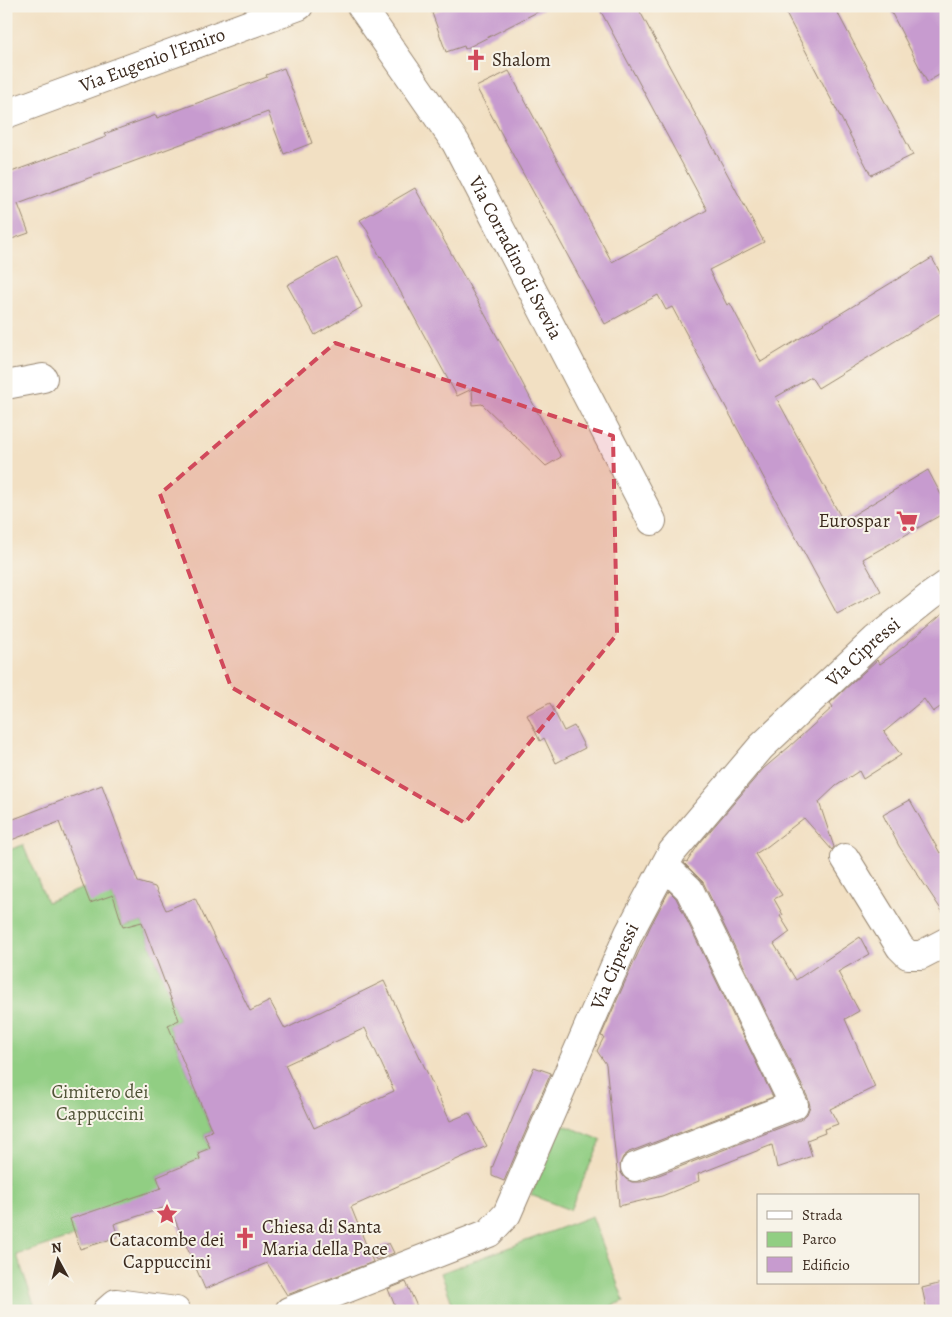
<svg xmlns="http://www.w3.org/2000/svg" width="952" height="1317" font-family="Alegreya,serif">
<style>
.green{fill:#91ce83;stroke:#667c50}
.building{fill:#c79bcf;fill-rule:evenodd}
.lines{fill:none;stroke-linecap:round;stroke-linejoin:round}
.minor-casing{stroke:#968570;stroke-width:30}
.minor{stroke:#fff;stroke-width:28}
.marked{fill:#d1495b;fill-opacity:0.2;stroke:#d1495b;stroke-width:4;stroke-dasharray:10 6;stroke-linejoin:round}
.labels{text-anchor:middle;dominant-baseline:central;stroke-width:4;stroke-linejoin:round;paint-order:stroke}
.street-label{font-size:19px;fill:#3b2a1e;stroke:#f7f3e8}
.poi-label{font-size:19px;fill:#3b2a1e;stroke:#f7f3e8;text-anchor:start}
.park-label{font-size:19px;fill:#505337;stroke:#f7f3e8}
</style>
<rect width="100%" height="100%" fill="#f7f3e8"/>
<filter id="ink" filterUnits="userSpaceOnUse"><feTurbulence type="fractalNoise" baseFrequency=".02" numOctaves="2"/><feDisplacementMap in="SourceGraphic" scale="10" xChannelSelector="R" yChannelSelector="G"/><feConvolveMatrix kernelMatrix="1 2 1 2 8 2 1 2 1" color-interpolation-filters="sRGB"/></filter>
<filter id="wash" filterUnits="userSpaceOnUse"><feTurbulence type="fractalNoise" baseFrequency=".0096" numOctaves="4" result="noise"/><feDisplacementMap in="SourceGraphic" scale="20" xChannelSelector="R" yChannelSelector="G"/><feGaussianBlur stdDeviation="1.12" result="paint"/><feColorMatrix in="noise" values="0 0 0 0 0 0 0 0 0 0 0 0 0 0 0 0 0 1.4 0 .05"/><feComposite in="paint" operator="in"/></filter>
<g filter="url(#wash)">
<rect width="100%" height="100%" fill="#f2e0c3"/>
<path class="green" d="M23 845 47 902 84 888 112 895 123 927 142 922 179 1020 168 1025 212 1131 204 1134 210 1148 198 1153 200 1159 157 1177 168 1204 114 1224 118 1237 80 1249 75 1236 17 1255 35 1307 17 1311H6V851Z
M562 1124 601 1140 570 1210 531 1195Z
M592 1216 624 1301 598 1311H455L441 1273Z"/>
<g id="blocks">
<path class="building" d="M449 6H549L465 49 464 46 446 52 432 13Z
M598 6H637L764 242 709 270 727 305 730 303 761 362 932 258 946 283V310L818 388 811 377 776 397 843 521 928 470 946 504V512L863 559 881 591 837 614 672 307 666 310 658 295 605 324 476 87 509 71 612 262 707 210Z
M782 6H834L913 155 871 175Z
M888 6H946V71L927 82Z
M284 68 312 143 284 154 268 112 18 204 29 233 6 241V174L106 137 104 134 156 115 157 118 267 77 266 75Z
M415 188 513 365 561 457 546 466 482 404 473 405 472 389 457 396 381 256 380 257 366 228 360 220Z
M337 258 362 307 315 335 287 285Z
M946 610V703L933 712 924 699 884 732 901 755 863 779 859 771 836 786 819 802 834 847 832 850 804 818 768 846 755 854 782 895 774 899 783 915 780 916 790 932 774 944 796 980 860 937 869 954 838 972 859 1011 845 1019 875 1087 830 1109 838 1124 824 1129 825 1133 807 1140 812 1156 777 1168 772 1145 698 1174 699 1181 662 1196 619 1206 617 1181H618L606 1064 597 1051 604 1037 601 1036 629 973 650 927 669 891 676 898 773 1097 629 1152 623 1157 620 1164 621 1173 626 1179 632 1182H641L800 1120 807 1114 810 1106 808 1098 703 882 684 863 685 861 687 862 699 844 763 769 789 747 833 707 830 703 877 660 880 664 896 653Z
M550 703 564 731 574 726 585 748 556 763 544 738 540 741 527 715Z
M102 785 138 882 155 887 166 910 195 898 250 1011 270 1001 285 1029 384 981 450 1121 469 1113 487 1146 351 1207 373 1262 287 1295 267 1263 205 1289 169 1206 114 1224 118 1237 80 1249 70 1219 161 1188 157 1177 200 1159 198 1153 210 1148 204 1134 212 1131 168 1025 179 1020 142 922 123 927 113 895 90 903 59 822 6 842V822ZM365 1028 394 1091 314 1128 285 1065Z
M910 800 940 853 946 849V917L899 846 883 815Z
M534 1067 551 1073 504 1181 492 1176V1168Z
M389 1243 394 1253 376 1260 371 1250Z
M406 1282 419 1311H397L388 1289Z
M946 1282V1311H927L922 1288Z"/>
</g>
</g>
<g filter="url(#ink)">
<use href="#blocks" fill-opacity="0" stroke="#968570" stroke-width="1"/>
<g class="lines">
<g class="minor-casing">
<g id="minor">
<path id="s1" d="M361 6 456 143 652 521"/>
<path id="s2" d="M6 114 299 6"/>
<path d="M6 385 43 378"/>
<path d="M845 858 900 947 908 955H921L946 942"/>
<path d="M635 1167 794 1105 689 889 665 866"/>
<path d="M107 1311 116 1303 176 1311"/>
<path id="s3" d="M289 1311 489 1233 507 1214 629 933 672 852 761 747 876 639 929 597 946 585"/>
</g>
</g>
<use href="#minor" class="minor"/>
</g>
</g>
<path class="marked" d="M335 343 613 436 617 634 465 823 231 687 160 494Z"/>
<defs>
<g id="church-bare" transform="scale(1.725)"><path d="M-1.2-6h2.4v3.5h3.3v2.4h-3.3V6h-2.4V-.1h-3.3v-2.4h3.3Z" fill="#d1495b" stroke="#f7f3e8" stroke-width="2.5" paint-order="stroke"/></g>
<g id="supermarket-bare" transform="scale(1.725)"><path d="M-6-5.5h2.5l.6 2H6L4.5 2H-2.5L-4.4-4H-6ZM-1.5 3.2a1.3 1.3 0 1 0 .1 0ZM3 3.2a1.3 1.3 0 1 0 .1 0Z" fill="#d1495b" stroke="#f7f3e8" stroke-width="2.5" paint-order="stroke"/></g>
<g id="sight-bare" transform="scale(1.725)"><path d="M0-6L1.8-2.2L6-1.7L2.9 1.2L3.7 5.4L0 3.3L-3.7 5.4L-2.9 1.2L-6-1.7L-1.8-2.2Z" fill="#d1495b" stroke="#f7f3e8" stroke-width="2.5" paint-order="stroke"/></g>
</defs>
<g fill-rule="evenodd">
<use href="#church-bare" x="476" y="60"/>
<use href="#supermarket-bare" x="907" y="521"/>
<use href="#sight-bare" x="167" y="1214"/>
<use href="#church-bare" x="245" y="1238"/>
</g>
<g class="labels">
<g class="street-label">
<text stroke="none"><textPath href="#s2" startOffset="156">Via Eugenio l'Emiro</textPath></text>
<text stroke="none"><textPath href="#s1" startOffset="296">Via Corradino di Svevia</textPath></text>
<text stroke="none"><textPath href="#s3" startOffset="916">Via Cipressi</textPath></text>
<text stroke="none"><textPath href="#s3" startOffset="511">Via Cipressi</textPath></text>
</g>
<g class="poi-label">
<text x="492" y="60">Shalom</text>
<text x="890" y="521" text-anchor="end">Eurospar</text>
<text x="262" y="1227">Chiesa di Santa<tspan x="262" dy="22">Maria della Pace</tspan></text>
<text x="167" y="1240" text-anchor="middle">Catacombe dei<tspan x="167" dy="22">Cappuccini</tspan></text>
</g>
<g class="park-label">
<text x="100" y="1092">Cimitero dei<tspan x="100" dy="22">Cappuccini</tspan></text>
</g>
</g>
<rect width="952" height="1317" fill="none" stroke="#f7f3e8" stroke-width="25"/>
<rect x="757" y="1194" width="162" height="90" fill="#f7f3e8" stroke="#aca397"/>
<rect x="767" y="1211" width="25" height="8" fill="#ffffff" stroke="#aca397"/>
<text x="802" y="1220" font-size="15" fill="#3b2a1e">Strada</text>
<rect x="767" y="1232" width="25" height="15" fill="#91ce83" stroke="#aca397"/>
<text x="802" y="1244" font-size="15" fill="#3b2a1e">Parco</text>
<rect x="767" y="1257" width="25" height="15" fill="#c79bcf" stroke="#aca397"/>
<text x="802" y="1270" font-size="15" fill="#3b2a1e">Edificio</text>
<g transform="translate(58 1260) rotate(353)" stroke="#f7f3e8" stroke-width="4" paint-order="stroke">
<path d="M0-4L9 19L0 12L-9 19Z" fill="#3b2a1e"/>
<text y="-8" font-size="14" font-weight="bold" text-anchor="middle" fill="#3b2a1e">N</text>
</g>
</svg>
